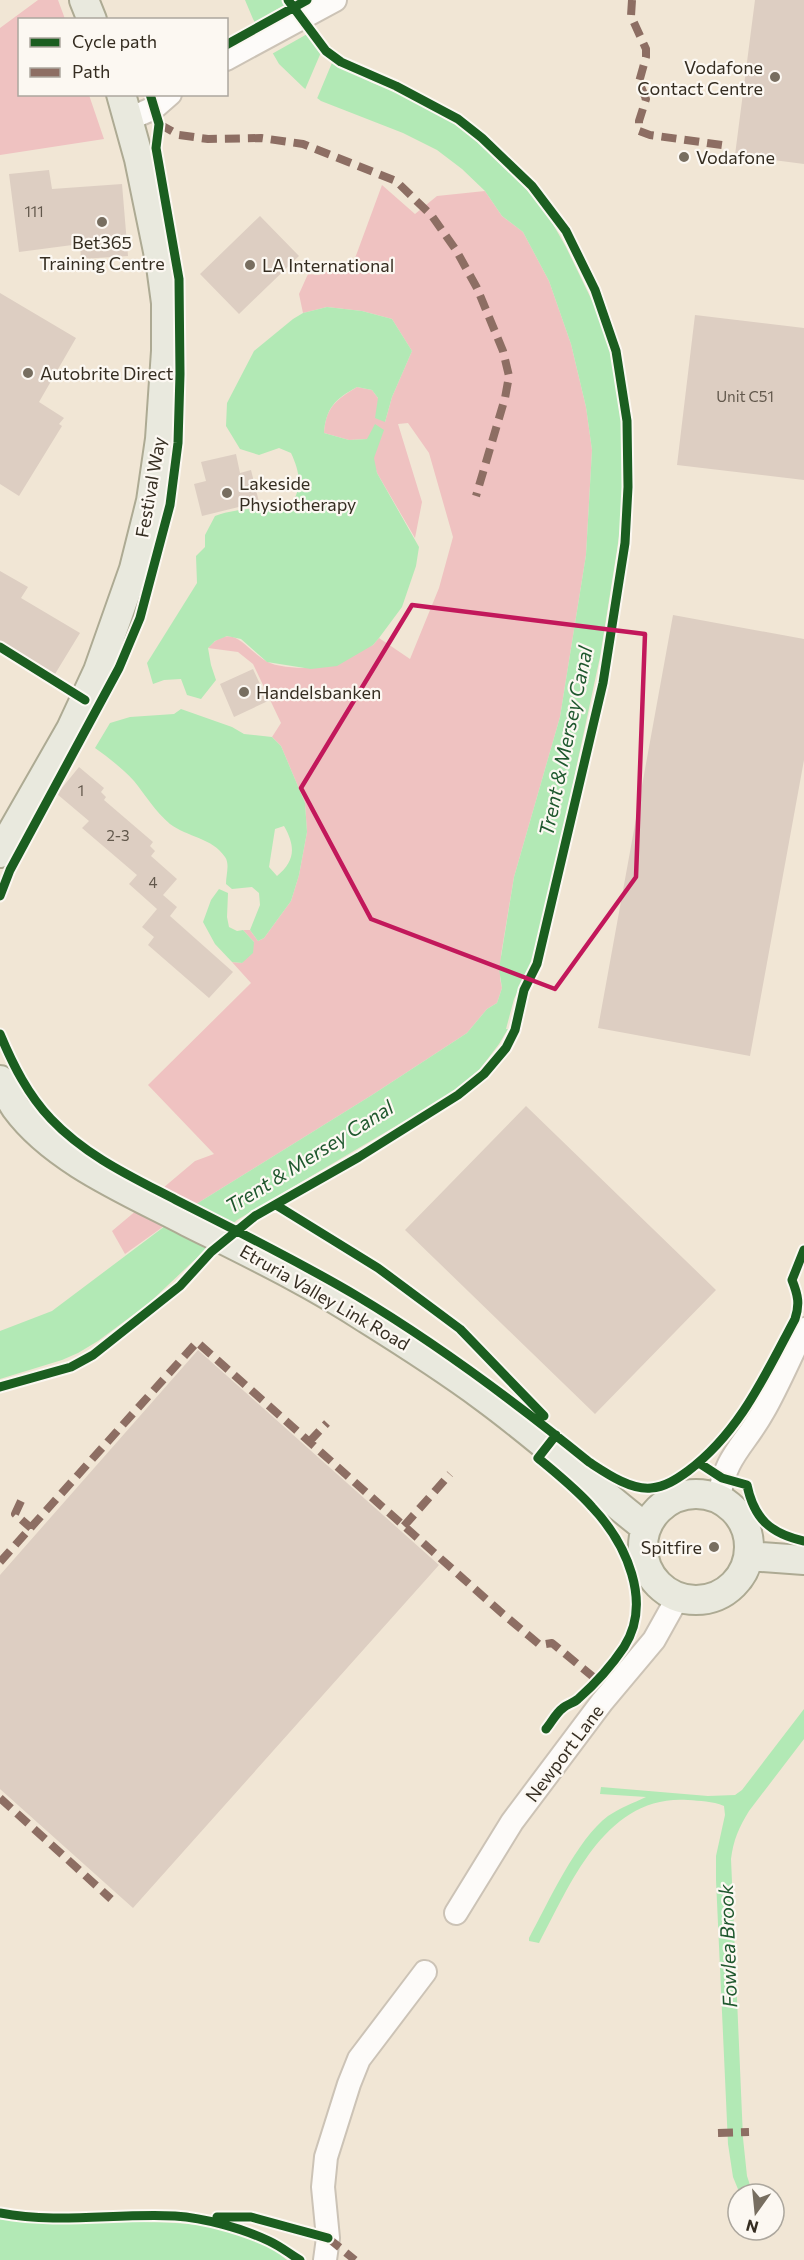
<svg xmlns="http://www.w3.org/2000/svg" width="804" height="2260" font-family="Commissioner,sans-serif">
<style>
.green{fill:#efc2c1}
.water{fill:#b2e9b5;fill-rule:evenodd}
.pier{fill:#f1e6d5}
.building{fill:#ddcec2}
.lines{fill:none;stroke-linecap:round;stroke-linejoin:round}
.minor-casing{stroke:#ccc3b6;stroke-width:26}
.major-casing{stroke:#adaa93;stroke-width:32}
.minor{stroke:#fdfbf9;stroke-width:22}
.major{stroke:#e9e9de;stroke-width:28}
.quiet{stroke:#8d6e63;stroke-width:8;stroke-dasharray:15 8;stroke-linecap:butt}
.cycleway-casing{stroke:#fcf8f2;stroke-width:13}
.cycleway{stroke:#1b5e20;stroke-width:9}
.marked{fill:none;stroke:#c2185b;stroke-width:4.5;stroke-linejoin:round}
.poi-dot{fill:#776e60;stroke:#fcf8f2;stroke-width:2}
.labels{text-anchor:middle;dominant-baseline:central;stroke-width:4.5;stroke-linejoin:round;paint-order:stroke}
.number-label{font-size:15px;fill:#62584c}
.poi-label{font-size:18px;fill:#352d21;stroke:#fcf8f2;text-anchor:start}
.street-label{font-size:18px;fill:#352d21;stroke:#fcf8f2}
.water-label{font-size:20px;font-style:italic;fill:#1f582e;stroke:#fcf8f2}
</style>
<rect width="100%" height="100%" fill="#f1e6d5"/>
<path class="green" d="M38 0H58L65 19 20 20V94L89 95 104 139 0 155V28Z
M382 185 415 214 437 196 485 191 502 216 523 232 549 281 571 344 586 407 592 450 586 555 560 717 514 877 501 955 500 978 502 988 497 1003 487 1009 467 1033 372 1095 185 1211 125 1254 112 1231 195 1161 214 1154 148 1085 251 983 232 962 242 963 254 942 243 930H250L258 941 264 938 291 901 299 875 307 832 305 803 281 746 272 737 281 723 253 664 238 652 208 648C233 620 245 649 266 661 276 667 295 668 307 668 320 669 358 651 373 645L379 638 410 659 439 588 453 537 429 453 408 423 398 424 422 502 415 538 377 473 367 439 349 440 324 433C326 408 335 400 357 387L372 390 378 398 385 422 392 397 412 351 392 319 362 311 327 307 303 313 299 294 308 274 319 275 354 261Z"/>
<path class="water" d="M245 0H283L311 41 321 53 340 66 373 83 402 94 443 115 475 140 518 180 546 212 566 247 599 315 610 351 621 418 624 467 622 515 617 550 600 657 544 918 531 964 514 999 506 1029H508L499 1044 480 1069 461 1085 445 1097 237 1220 149 1303 98 1341 78 1353 62 1360 0 1379V1331L52 1311 185 1211 372 1095 467 1033 487 1009 497 1003 502 988 499 969 514 877 560 717 586 555 592 450 586 407 571 344 549 281 523 232 502 216 485 191 462 169 437 150 403 133 321 101 304 88 279 64 253 19Z
M327 307 362 311 392 319 412 351 392 397 385 422 375 418 378 398 372 390 357 387C335 399 326 408 324 433L349 440 367 439 375 424 384 430 374 458 377 473 419 547 416 566 402 607 379 638 373 645 337 666 311 669 267 662 241 639 227 636 215 641 208 648 211 665 216 680 201 699 187 695 181 679 164 680 153 684 147 663 197 583 196 556 205 547V535L215 516C240 507 266 509 292 503 303 486 299 470 291 453L279 448 259 455 240 449 226 426 227 403 254 351 293 319 303 313Z
M181 709 232 727 244 734 272 737 281 746 305 803 307 832 299 875 291 901 264 938 258 941 250 930 260 905 259 893 252 887 232 889 226 884C226 875 230 864 225 857 213 838 187 837 170 824 155 811 146 796 134 781 122 768 109 758 95 748L110 723 130 717 174 714ZM284 826C296 847 295 861 277 876L269 867 275 829Z
M219 889 228 893 227 917 229 927 237 931 243 930 254 942 253 953 242 963 232 962 215 944 203 922 211 900Z
M804 1709V1739L749 1811C739 1827 733 1841 731 1859L743 2138 747 2176 753 2194H740L733 2177 728 2144 716 1880V1856L725 1815 724 1806C712 1801 700 1801 688 1800 606 1794 571 1883 539 1943L529 1941V1938C548 1903 577 1839 608 1816 620 1808 633 1803 646 1797L600 1794 601 1787 708 1796 735 1795 742 1790Z
M0 2219C81 2231 192 2207 265 2243 273 2247 280 2255 287 2260H0Z"/>
<path class="pier" d="M288 3 309 33 270 55 252 24Z
M322 50 334 58 316 101 304 92Z"/>
<path class="building" d="M755 0H804V164L735 155Z
M49 170 52 189 122 184 128 256 81 259 80 244 19 252 9 174Z
M260 216 299 256 239 314 200 274Z
M0 293 76 338 39 402 64 418 59 424 62 426 19 496 0 484Z
M695 315 804 328V480L677 465Z
M236 454 240 473 251 470 259 502 202 516 194 484 206 481 201 462Z
M0 571 28 587 21 598 80 633 55 674 0 641Z
M673 615 804 639V760L750 1056 598 1028Z
M253 669 268 701 234 717 220 684Z
M79 767 104 788 101 792 106 797 104 800 153 842 150 846 155 851 151 856 177 879 163 895 177 907 170 916 233 972 209 998 148 945 154 937 142 927 157 909 129 884 137 875 82 828 89 821 57 794Z
M526 1106 716 1290 595 1414 405 1230Z
M198 1350 439 1565 133 1908 0 1789V1575Z"/>
<g class="lines">
<g class="minor-casing">
<path id="minor" d="M226 59 335 0
M129 119 154 108 170 94
M719 1498C725 1456 744 1446 763 1412 778 1386 790 1357 804 1329
M456 1913 512 1822 602 1702 654 1640 678 1597
M325 2260 328 2238 323 2187 326 2157 349 2084 359 2059 425 1972"/>
</g>
<g class="major-casing">
<path id="major" d="M84 0 92 20
M0 853 71 729 98 671 134 569 151 501 160 439 166 351V303L161 266 139 159 121 94
M0 1080C5 1089 10 1099 16 1108 55 1161 131 1192 188 1222 248 1252 311 1282 367 1319 407 1344 446 1369 484 1397 540 1438 591 1485 646 1528
M643 1547a53 53 0 1 1 106 0a53 53 0 1 1-106 0Z
M749 1556 804 1560"/>
</g>
<use href="#minor" class="minor"/>
<use href="#major" class="major"/>
<path class="quiet" d="M632 0 631 16 646 49V57L639 82 646 99 639 121V131L650 135 722 145
M159 124 179 135 208 139 261 138 303 144 396 181 432 216 456 250 477 288 503 351 509 376 505 398 476 496
M309 1442 327 1423
M21 1501 15 1514 31 1528
M404 1526 450 1474
M0 1562 197 1342 503 1614 540 1645 552 1643 597 1680
M0 1798 111 1899
M718 2133 749 2132
M328 2238 355 2260"/>
<g class="cycleway-casing">
<path id="cycleway" d="M226 45 307 0
M0 647 85 700
M0 896 10 870 119 668 140 618 170 505 178 443 180 374 179 279 156 148 159 124 150 94
M0 1034C13 1065 28 1095 51 1119 86 1156 132 1177 176 1200 237 1231 298 1261 357 1296 439 1345 514 1401 589 1462 606 1473 630 1490 651 1488 665 1487 677 1479 688 1471 740 1432 765 1375 795 1319 800 1304 798 1295 792 1280L804 1250
M276 1205 378 1268 460 1329 544 1416
M0 1387 71 1367 93 1355 180 1286 211 1252 255 1216 359 1157 458 1095 484 1074 506 1048 515 1030 524 990 537 964 603 683 625 543 628 487 627 421 616 351 595 290 566 231 532 186 482 138 458 119 396 86 341 62 326 51 288 0
M699 1463 722 1478 747 1485C754 1519 771 1534 804 1541
M546 1729C551 1723 556 1713 563 1708 567 1704 574 1703 578 1699 595 1684 612 1665 624 1647 653 1602 626 1543 592 1507 576 1489 557 1474 538 1458L556 1435
M0 2213C58 2224 116 2213 175 2216 204 2218 242 2228 269 2241 280 2246 290 2254 300 2260
M217 2217H251L328 2238"/>
</g>
<use href="#cycleway" class="cycleway"/>
</g>
<path class="marked" d="M412 605 645 634 636 877 555 989 371 919 301 788Z"/>
<g class="poi-dot">
<circle cx="775" cy="77" r="6"/>
<circle cx="684" cy="157" r="6"/>
<circle cx="102" cy="222" r="6"/>
<circle cx="250" cy="265" r="6"/>
<circle cx="28" cy="373" r="6"/>
<circle cx="227" cy="493" r="6"/>
<circle cx="244" cy="692" r="6"/>
<circle cx="714" cy="1547" r="6"/>
</g>
<g class="labels">
<g class="number-label">
<text x="34" y="211">111</text>
<text x="745" y="396">Unit C51</text>
<text x="81" y="790">1</text>
<text x="118" y="835">2-3</text>
<text x="153" y="882">4</text>
</g>
<g class="poi-label">
<text x="763" y="67" text-anchor="end">Vodafone<tspan x="763" dy="21">Contact Centre</tspan></text>
<text x="696" y="157">Vodafone</text>
<text x="102" y="242" text-anchor="middle">Bet365<tspan x="102" dy="21">Training Centre</tspan></text>
<text x="262" y="265">LA International</text>
<text x="40" y="373">Autobrite Direct</text>
<text x="239" y="483">Lakeside<tspan x="239" dy="21">Physiotherapy</tspan></text>
<text x="256" y="692">Handelsbanken</text>
<text x="702" y="1547" text-anchor="end">Spitfire</text>
</g>
<g class="street-label">
<text transform="translate(150 487) rotate(-80)">Festival Way</text>
<text transform="translate(325 1297) rotate(30)">Etruria Valley Link Road</text>
<text transform="translate(564 1753) rotate(-53)">Newport Lane</text>
</g>
<g class="water-label">
<text transform="translate(565 741) rotate(-78)">Trent &amp; Mersey Canal</text>
<text transform="translate(309 1156) rotate(-32)">Trent &amp; Mersey Canal</text>
<text transform="translate(727 1946) rotate(-92)">Fowlea Brook</text>
</g>
</g>
<rect x="18" y="18" width="210" height="78" fill="#fcf8f2" stroke="#aca79e" stroke-width="1.5"/>
<rect x="30" y="38" width="30" height="9" fill="#1b5e20" stroke="#aca79e" stroke-width="1.5"/>
<text x="72" y="48" font-size="18" fill="#352d21">Cycle path</text>
<rect x="30" y="68" width="30" height="9" fill="#8d6e63" stroke="#aca79e" stroke-width="1.5"/>
<text x="72" y="78" font-size="18" fill="#352d21">Path</text>
<g transform="translate(756 2212) rotate(195)"><circle r="28" fill="#fcf8f2" stroke="#aca79e" stroke-width="1.5"/>
<path d="M0-4.5L10 22L0 15L-10 22Z" fill="#776e60"/>
<text y="-9" font-size="16" font-weight="bold" text-anchor="middle" fill="#352d21">N</text>
</g>
</svg>
